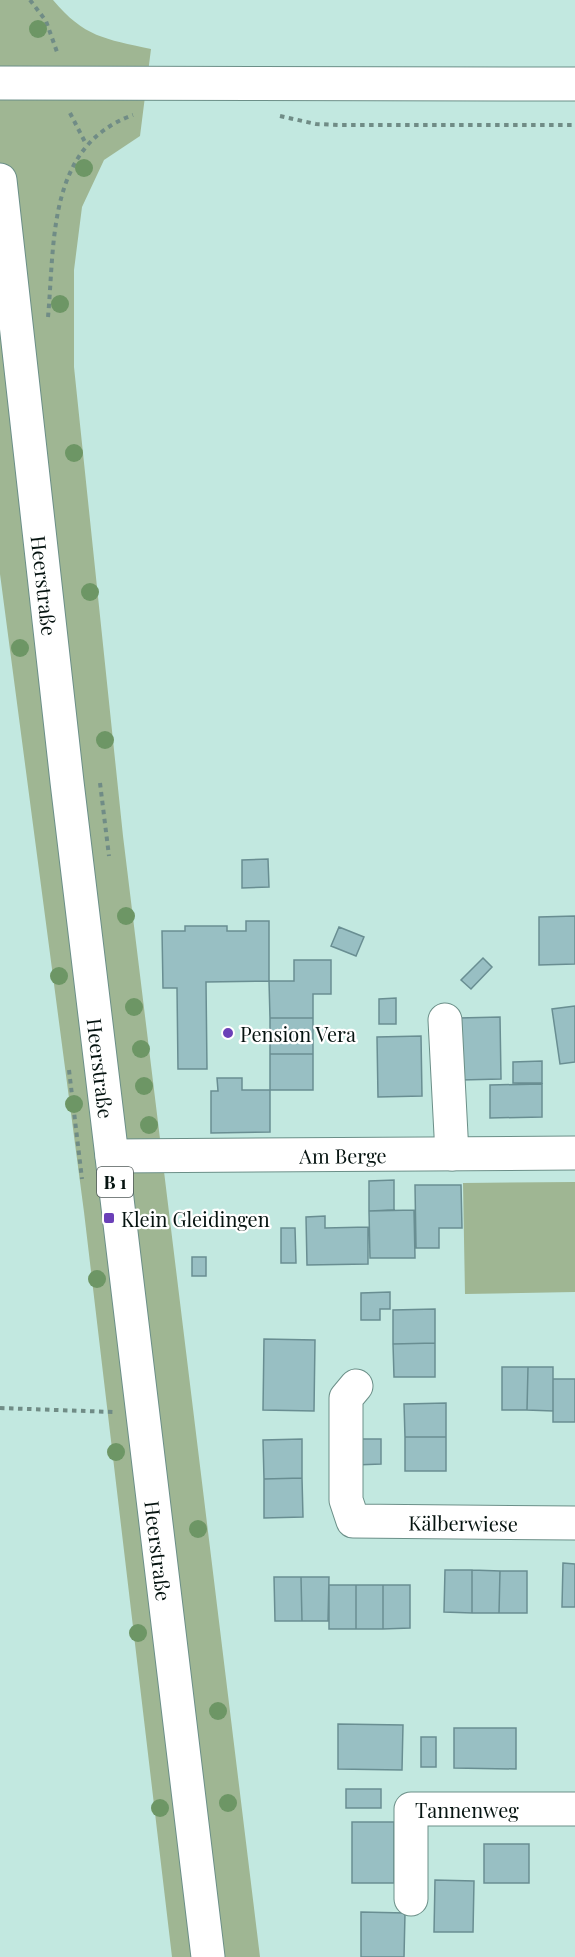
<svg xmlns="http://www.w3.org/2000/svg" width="575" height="1957" font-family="'Playfair Display',serif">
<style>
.green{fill:#9fb693}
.building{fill:#98bfc3;stroke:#698e92;stroke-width:1.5}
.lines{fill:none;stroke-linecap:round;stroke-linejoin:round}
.minor-casing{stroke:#6b8f88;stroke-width:35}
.major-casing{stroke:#6b8f88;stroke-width:35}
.path{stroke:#708c86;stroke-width:4;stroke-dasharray:4.5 4.5;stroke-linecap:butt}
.minor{stroke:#fff;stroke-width:33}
.major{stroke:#fff;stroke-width:33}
.tree{fill:#6d9665}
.poi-dot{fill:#6b40b8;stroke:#fff;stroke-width:2}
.labels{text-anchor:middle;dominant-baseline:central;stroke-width:4.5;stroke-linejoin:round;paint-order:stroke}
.shield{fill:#fff;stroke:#505a58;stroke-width:1.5}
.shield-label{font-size:18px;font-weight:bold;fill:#051310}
.street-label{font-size:20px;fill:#051310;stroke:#fff}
.poi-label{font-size:20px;fill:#051310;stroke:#fff;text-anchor:start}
</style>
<rect width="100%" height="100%" fill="#c2e8e0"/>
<path class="green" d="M0 0H53C84 37 105 39 151 49L140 136 104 160 82 207 74 270V367L123 836 260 1957H172L84 1212 0 574Z
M575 1182V1292L465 1294 463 1183Z"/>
<path class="building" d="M268 859 269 887 242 888V860Z
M575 916V964L539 965V917Z
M246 921H269V981L206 982 207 1069H178L177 988H163L162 931H185V926H227V931H246Z
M339 927 364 937 356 956 331 946Z
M483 958 492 967 471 989 461 980Z
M294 960H331V994H313V1018H270L269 981H294Z
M396 998V1024H379V999Z
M575 1006V1062L560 1064 552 1009Z
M500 1017 501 1079 461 1080 459 1018Z
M270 1018H313V1054H270Z
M421 1036 422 1096 378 1097 377 1037Z
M270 1054H313V1090H270Z
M542 1061V1083H513V1062Z
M217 1078H242V1090H270V1132L211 1133V1091H218Z
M542 1084V1117L490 1118V1085Z
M394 1180V1210L369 1211V1181Z
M415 1185H461L462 1228H439V1248H416Z
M414 1210 415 1258H370L369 1211Z
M325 1216V1228L368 1227V1264L307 1265 306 1217Z
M281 1228H295L296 1263H281Z
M192 1257H206V1276H192Z
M390 1292V1309H380V1320H361V1293Z
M435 1309V1343L393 1344V1310Z
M264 1339 315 1340 314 1411 263 1410Z
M435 1343V1377H394L393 1344Z
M502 1367H528L527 1410H502Z
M528 1367H553V1411L527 1410Z
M553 1379H575V1422H553Z
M446 1403V1437H405L404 1404Z
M405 1437H446V1471H405Z
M302 1439V1478L264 1479 263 1440Z
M354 1439H381V1464L355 1465Z
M302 1478 303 1517 264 1518V1479Z
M563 1563 575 1564V1607H562Z
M445 1570H472V1613L444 1612Z
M472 1570 500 1571 499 1613H472Z
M500 1571H527V1613H499Z
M274 1577H301L302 1621H275Z
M301 1577H329L328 1621H302Z
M329 1585H356V1629H329Z
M356 1585H383V1629H356Z
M383 1585H410V1628L383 1629Z
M338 1724 403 1725 402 1770 338 1769Z
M454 1728H516V1769L454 1768Z
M421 1737H436V1767H421Z
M346 1789H381V1808H346Z
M352 1822H394V1883H352Z
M484 1844H529V1883H484Z
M435 1880 474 1881 473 1932H434Z
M361 1912 405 1913 404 1957H361Z"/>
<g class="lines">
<g class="minor-casing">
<g id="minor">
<path d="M0 83 575 84"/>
<path d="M445 1020 452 1154"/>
<path id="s1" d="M112 1156 575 1153"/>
<path id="s2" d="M356 1386 346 1398V1500L353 1521 575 1523"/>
<path id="s3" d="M411 1899V1809H575"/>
</g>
</g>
<g class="major-casing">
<g id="major">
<path id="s4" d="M0 180 67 782 208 1957"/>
</g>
</g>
<path class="path" d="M30 0 46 21 57 52
M70 113 86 144
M280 116 316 124 338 125H575
M48 317C55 241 47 146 133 115
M100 783 109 856
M69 1070 82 1179
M0 1408 113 1412"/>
<use href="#minor" class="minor"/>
<use href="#major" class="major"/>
</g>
<g class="tree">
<circle cx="38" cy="29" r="9"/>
<circle cx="84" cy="168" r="9"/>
<circle cx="60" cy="304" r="9"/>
<circle cx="74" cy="453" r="9"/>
<circle cx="90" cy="592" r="9"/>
<circle cx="20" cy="648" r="9"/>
<circle cx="105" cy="740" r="9"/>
<circle cx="126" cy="916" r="9"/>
<circle cx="59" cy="976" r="9"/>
<circle cx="134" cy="1007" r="9"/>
<circle cx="141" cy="1049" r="9"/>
<circle cx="144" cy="1086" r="9"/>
<circle cx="74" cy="1104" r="9"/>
<circle cx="149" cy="1125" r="9"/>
<circle cx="97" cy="1279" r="9"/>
<circle cx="116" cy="1452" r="9"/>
<circle cx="198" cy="1529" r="9"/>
<circle cx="138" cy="1633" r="9"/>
<circle cx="218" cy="1711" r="9"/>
<circle cx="228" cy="1803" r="9"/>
<circle cx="160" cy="1808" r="9"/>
</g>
<g class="poi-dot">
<circle cx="228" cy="1033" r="6"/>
<rect x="103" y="1212" width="12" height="12" rx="3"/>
</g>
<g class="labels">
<rect class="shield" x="97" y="1167" width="36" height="30" rx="4.5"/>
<g class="shield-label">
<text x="115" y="1182">B 1</text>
</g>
<g class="street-label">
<text stroke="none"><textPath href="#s4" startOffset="408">Heerstraße</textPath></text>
<text stroke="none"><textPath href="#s4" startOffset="894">Heerstraße</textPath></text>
<text stroke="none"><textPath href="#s1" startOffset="231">Am Berge</textPath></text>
<text stroke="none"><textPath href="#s2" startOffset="250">Kälberwiese</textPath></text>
<text stroke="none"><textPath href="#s4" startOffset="1380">Heerstraße</textPath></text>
<text stroke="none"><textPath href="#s3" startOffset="146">Tannenweg</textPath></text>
</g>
<g class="poi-label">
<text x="240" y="1033">Pension Vera</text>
<text x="121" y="1218">Klein Gleidingen</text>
</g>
</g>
</svg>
